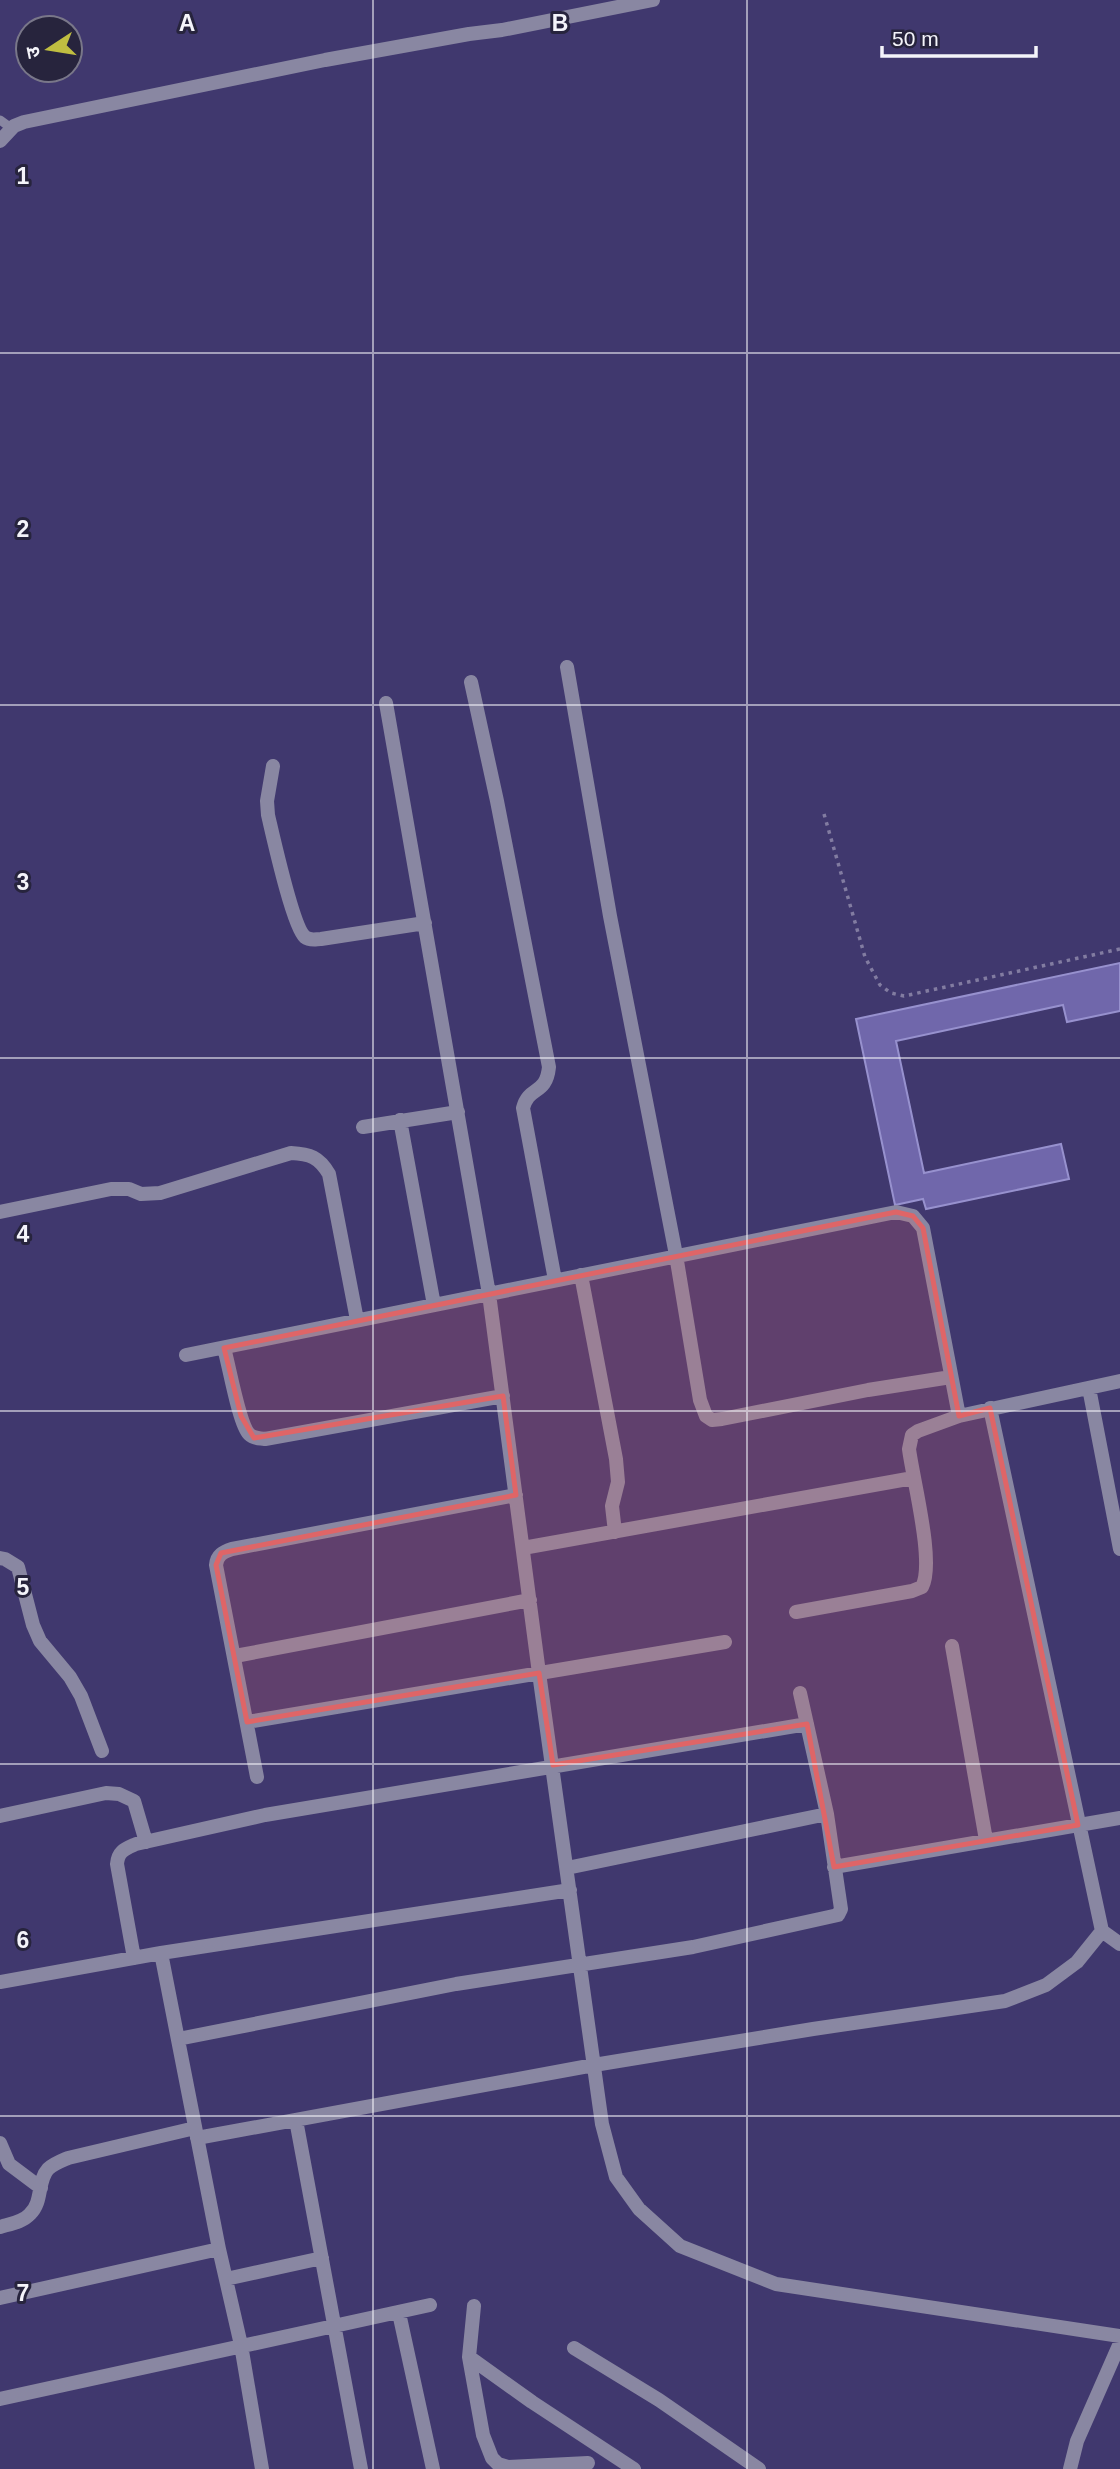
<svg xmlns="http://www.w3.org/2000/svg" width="1120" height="2469" font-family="Arial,'Noto Sans Devanagari',sans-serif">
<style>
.building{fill:#7067ab;stroke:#9791ce;stroke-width:2}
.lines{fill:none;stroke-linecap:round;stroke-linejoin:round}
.path{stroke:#827ca1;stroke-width:3.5;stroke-dasharray:3.5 5;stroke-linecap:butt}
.lane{stroke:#8987a2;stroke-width:9}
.street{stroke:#8987a2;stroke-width:14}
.marked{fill:#df6567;fill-opacity:0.2;stroke:#df6567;stroke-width:5;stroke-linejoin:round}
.grid{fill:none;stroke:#f4f4fa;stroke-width:2;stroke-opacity:0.55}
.grid-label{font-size:23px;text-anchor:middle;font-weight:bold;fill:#f4f4fa;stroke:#27243d;stroke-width:6;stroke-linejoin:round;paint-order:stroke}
</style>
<rect width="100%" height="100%" fill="#40386e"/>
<path class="building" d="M1120 963V1011L1067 1022 1063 1005 896 1041 924 1173 1061 1144 1069 1179 926 1209 923 1199 895 1205 856 1019Z"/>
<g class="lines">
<path class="path" d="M824 814 865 957 880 985 891 993 904 996 1120 949"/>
<path class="lane" d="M0 120 11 128"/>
<path class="street" d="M0 141 14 126 24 122 325 60 469 34 502 30 653 0
M567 667 610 916 676 1255 700 1400 706 1416 712 1420 722 1419 868 1390 951 1377
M471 682 497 801 549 1067C546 1096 529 1085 523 1108L555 1280
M386 703 489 1294 539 1673 602 2124 616 2177 639 2209 680 2246 776 2284 1120 2336
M273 766 267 801 268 815C273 836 293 927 305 937 310 941 316 939 321 939L425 923
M400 1120 434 1305
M363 1127 458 1112
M0 1212 111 1189H129L141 1194 160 1193 291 1153C310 1154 319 1157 329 1174L357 1320
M581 1275 616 1459 618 1482 612 1506 615 1532
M224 1348C229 1365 239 1424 249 1434 254 1439 259 1438 265 1439L503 1396
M186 1355 896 1212 913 1216 923 1228 959 1416
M1089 1388 1120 1549
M990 1408 1102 1931 1120 1944
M523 1548 913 1478
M0 1558 5 1559 18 1567 33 1625 40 1641 70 1677 81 1696 102 1751
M796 1612 912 1591 922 1587C935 1563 913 1480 909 1449L912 1435 918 1431 959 1416 1120 1381
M952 1646 986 1840
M235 1656 530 1600
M247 1722 725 1642
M257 1777 216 1565C217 1555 223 1552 232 1549L516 1495
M0 1816 106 1793 119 1794 134 1801 146 1842
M834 1867 1120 1818
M567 1868 827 1814
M161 1953 219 2249 241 2345 262 2469
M134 1958 117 1864C118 1851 125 1849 136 1844L265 1815 807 1724
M0 1982 161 1953 570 1890
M178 2039 456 1984 693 1947 838 1915 841 1909 827 1814 800 1693
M296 2120 361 2469
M197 2138 594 2065 813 2029 1005 2001 1046 1985 1077 1962 1102 1931
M0 2143 9 2164 41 2188
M0 2227C10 2224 23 2222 30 2214 43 2202 37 2181 48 2169 53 2164 61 2161 68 2158L195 2128
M226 2279 322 2258
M0 2298 219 2249
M474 2306 469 2357 483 2435 492 2458 498 2464 508 2467 588 2463
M399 2313 433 2469
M574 2348 659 2400 759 2469
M469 2357 532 2402 634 2469
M0 2399 430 2305
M1070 2469 1077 2441 1120 2343"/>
</g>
<path class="marked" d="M896 1212 913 1216 923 1228 959 1416 990 1408 1078 1825 834 1867 807 1724 553 1765 539 1673 247 1722 216 1565 221 1553 516 1495 503 1396 254 1438 241 1416 224 1348Z"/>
<path class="grid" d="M373 0V2469M747 0V2469M0 353H1120M0 705H1120M0 1058H1120M0 1411H1120M0 1764H1120M0 2116H1120"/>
<g class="grid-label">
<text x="187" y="31">A</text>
<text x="560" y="31">B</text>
<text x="23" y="184">1</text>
<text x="23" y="537">2</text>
<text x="23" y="890">3</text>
<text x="23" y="1242">4</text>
<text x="23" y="1595">5</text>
<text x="23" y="1948">6</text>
<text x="23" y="2301">7</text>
</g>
<g transform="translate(49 49) rotate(258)"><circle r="33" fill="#27243d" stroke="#797789" stroke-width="2"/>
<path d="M0-5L12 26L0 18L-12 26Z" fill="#c0be41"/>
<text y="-10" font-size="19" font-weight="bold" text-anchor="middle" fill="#f4f4fa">उ</text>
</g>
<path d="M882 46v10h154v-10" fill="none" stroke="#f4f4fa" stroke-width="3.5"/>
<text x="892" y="46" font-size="21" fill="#f4f4fa" stroke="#27243d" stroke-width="5" paint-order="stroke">50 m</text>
</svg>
